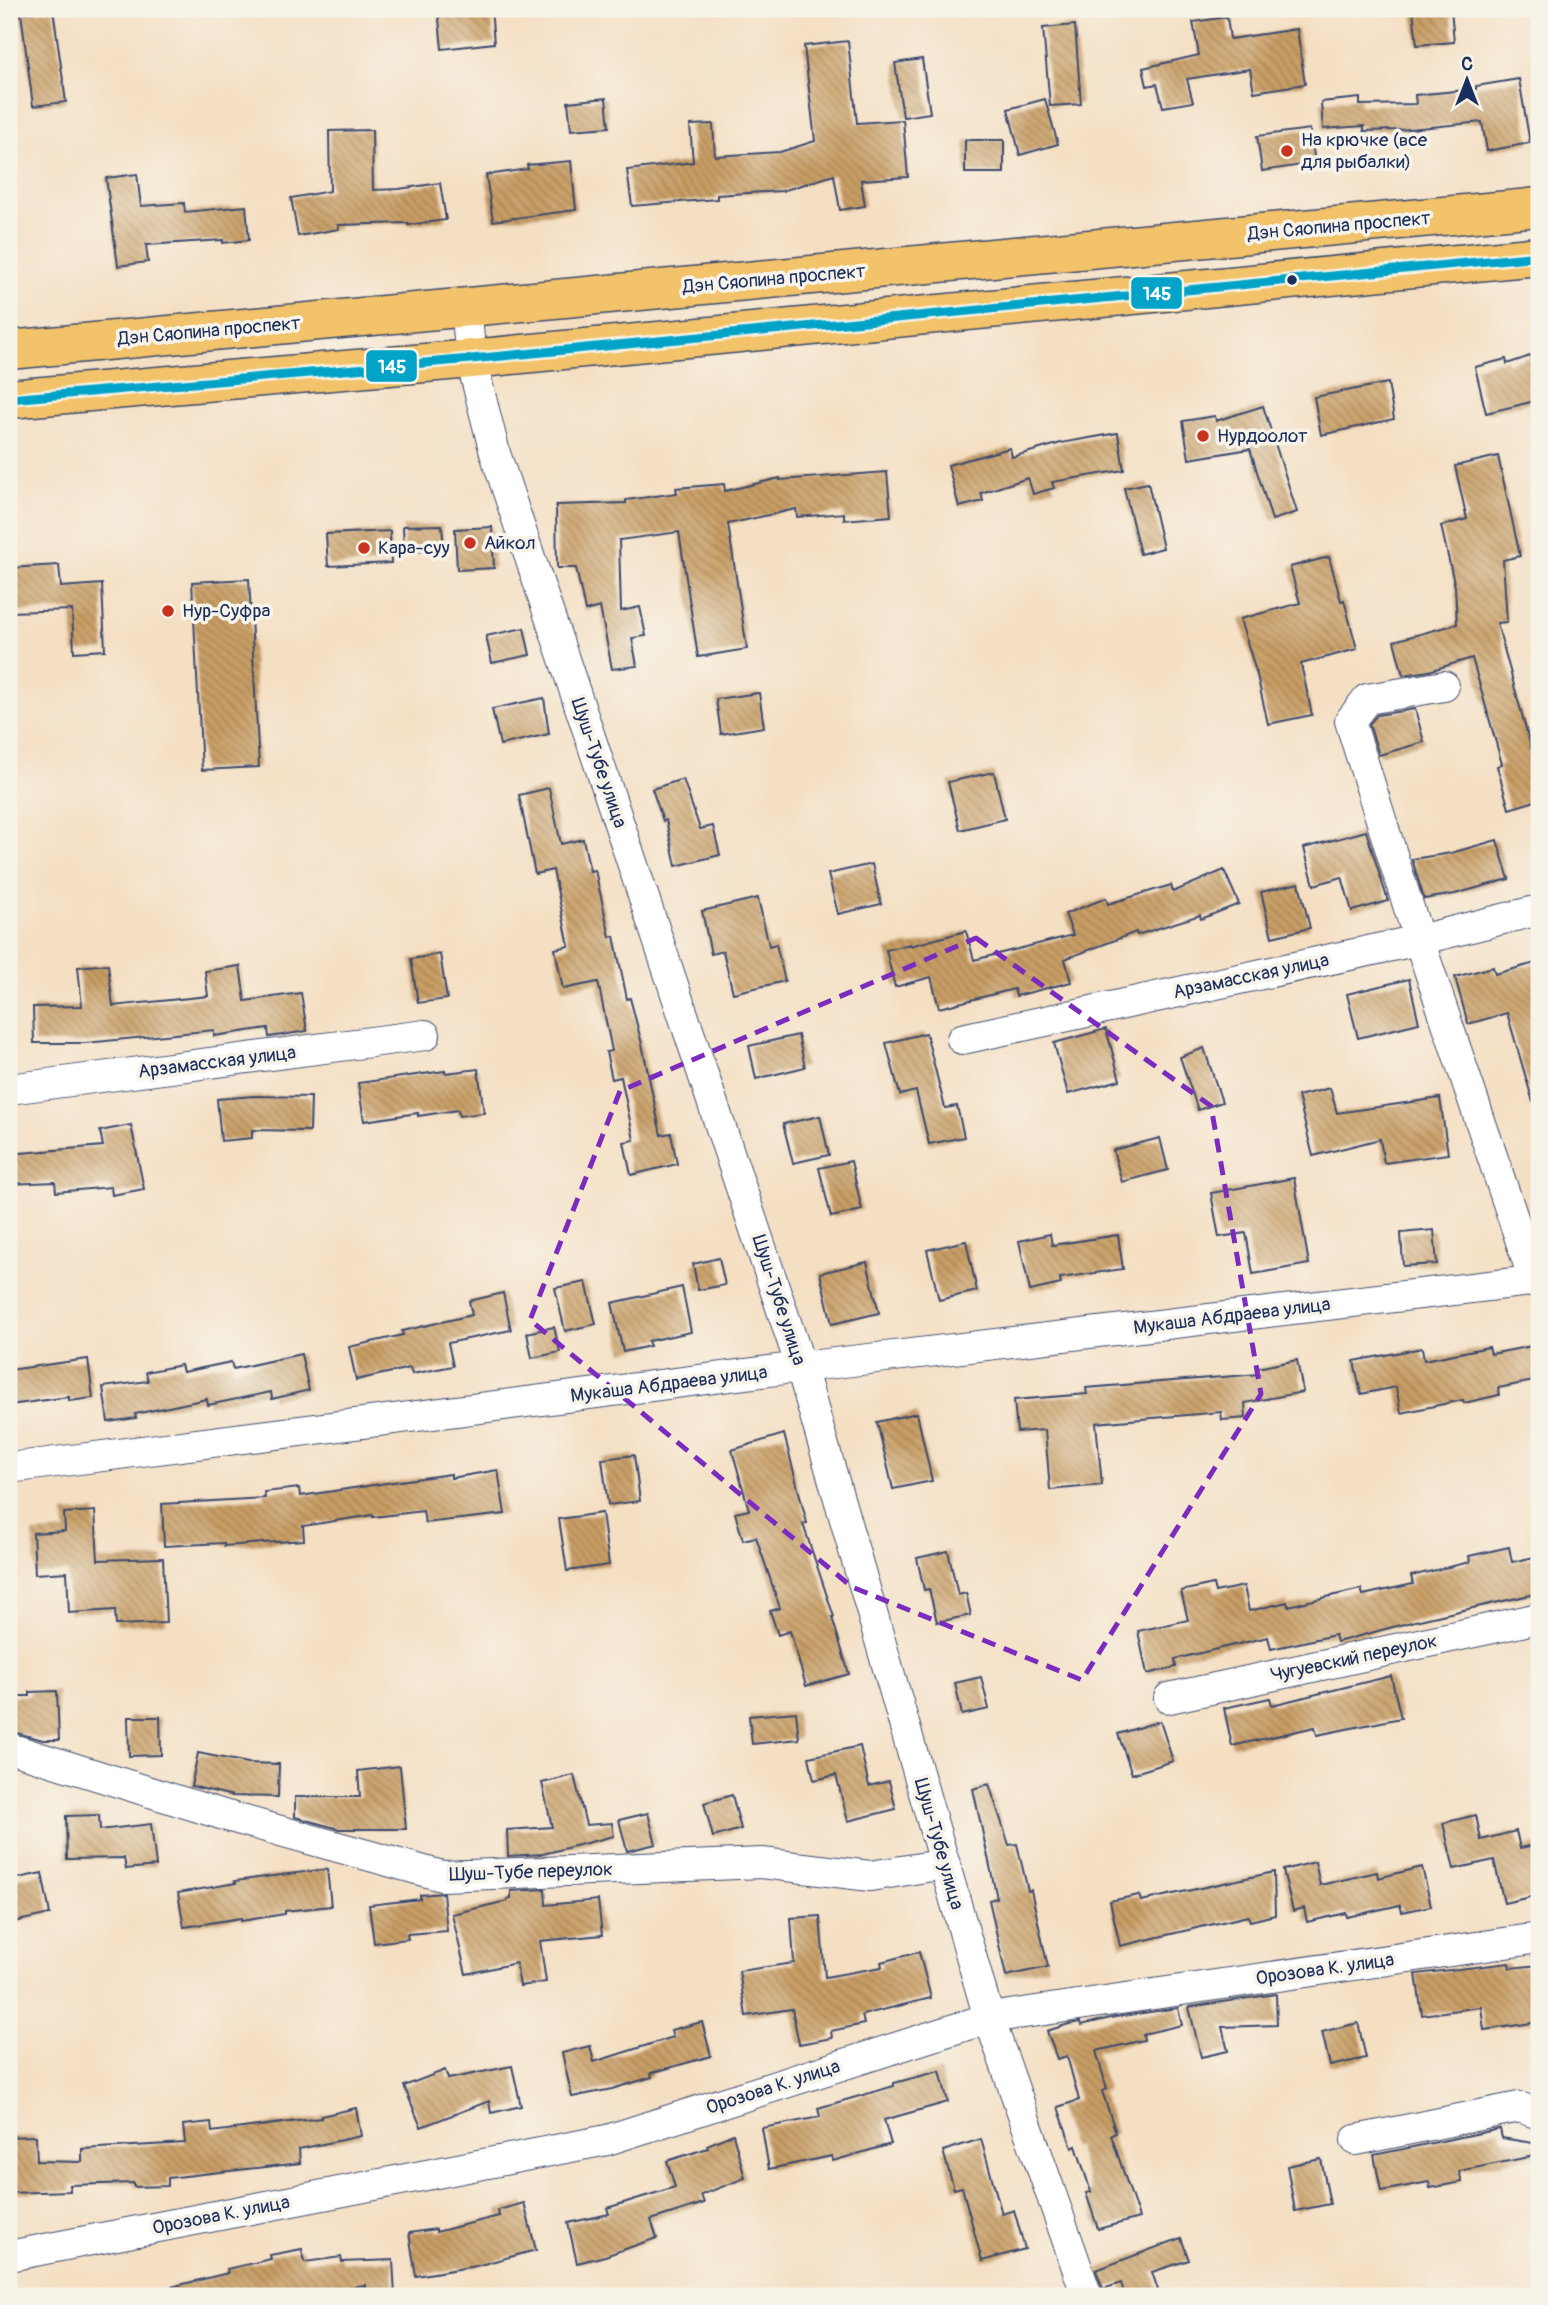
<svg xmlns="http://www.w3.org/2000/svg" width="1548" height="2305" font-family="Pangolin,sans-serif">
<style>
.building{fill:url(#building-back-hatch)}
.lines{fill:none;stroke-linecap:round;stroke-linejoin:round}
.minor-casing{stroke:#3c496d;stroke-width:32}
.primary-casing{stroke:#3c496d;stroke-width:41}
.minor{stroke:#fff;stroke-width:30}
.primary{stroke:#f2c36a;stroke-width:38}
.bus-1-casing{stroke:#f7f3e8;stroke-width:14}
.bus-1{stroke:#01a3c8;stroke-width:9}
.marked{fill:none;stroke:#7b2cbf;stroke-width:5;stroke-dasharray:14 9;stroke-linejoin:round}
.poi-dot{fill:#c8321e;stroke:#f7f3e8;stroke-width:2.5}
.bus-dot{fill:#1b2f5e;stroke:#f7f3e8;stroke-width:2.5}
.labels{text-anchor:middle;dominant-baseline:central;stroke-width:7;stroke-linejoin:round;paint-order:stroke}
.poi-label{font-size:19px;fill:#1b2f5e;stroke:#f7f3e8;text-anchor:start}
.street-label{font-size:19px;fill:#1b2f5e;stroke:#f7f3e8}
.line-badge{stroke:#f7f3e8;stroke-width:2.5}
.badge-label{font-size:19px;text-anchor:middle;font-weight:bold;fill:#fff}
</style>
<defs>
<pattern id="building-back-hatch" width="6" height="6" patternUnits="userSpaceOnUse" patternTransform="scale(1.75)"><rect width="6" height="6" fill="#c99e65"/><path d="M-1 5l2 2M0 0l6 6M5-1l2 2" fill="none" stroke="#a28156"/></pattern>
</defs>
<rect width="100%" height="100%" fill="#f7f3e8"/>
<filter id="ink" filterUnits="userSpaceOnUse"><feTurbulence type="fractalNoise" baseFrequency=".0143" numOctaves="2"/><feDisplacementMap in="SourceGraphic" scale="14" xChannelSelector="R" yChannelSelector="G"/><feConvolveMatrix kernelMatrix="1 2 1 2 8 2 1 2 1" color-interpolation-filters="sRGB"/></filter>
<filter id="wash" filterUnits="userSpaceOnUse"><feTurbulence type="fractalNoise" baseFrequency=".00686" numOctaves="4" result="noise"/><feDisplacementMap in="SourceGraphic" scale="28" xChannelSelector="R" yChannelSelector="G"/><feGaussianBlur stdDeviation="1.57" result="paint"/><feColorMatrix in="noise" values="0 0 0 0 0 0 0 0 0 0 0 0 0 0 0 0 0 1.4 0 .05"/><feComposite in="paint" operator="in"/></filter>
<g filter="url(#wash)">
<rect width="100%" height="100%" fill="#f4dfc3"/>
<g id="blocks">
<path class="building" d="M53 9 66 102 33 106 21 13Z
M438 9H491L494 43 442 49Z
M1413 9H1451L1454 42 1417 45Z
M1227 17 1230 39 1297 29 1305 84 1254 92 1250 69 1187 79 1193 102 1163 107 1157 84 1147 86 1143 68 1199 55 1193 22Z
M1075 25 1081 104 1050 106 1043 28Z
M848 41 857 123 903 120 908 177 861 180 865 206 840 210 834 175 782 191 717 195V199L632 206 627 170 693 162 690 125 713 124 715 156 780 152 815 141 804 46Z
M922 59 930 113 903 117 895 63Z
M1519 79 1530 143 1487 151 1482 122 1399 130 1364 131V126L1323 129 1321 102 1360 98V105L1416 104 1415 95 1476 89V86Z
M606 98 609 127 571 130 568 102Z
M1045 99 1058 144 1020 155 1008 109Z
M1310 129 1315 163 1262 171 1257 136Z
M372 130 373 190 399 189 440 183 446 220 408 225V223L338 225 339 229 298 236 291 198 330 191 329 131Z
M965 140H1004V173H965Z
M571 161 576 210 493 221 486 175 528 169 527 165Z
M137 174 141 206 184 203 185 212 246 206 249 240 223 243V240L146 245 148 262 118 266 106 178Z
M1539 353V400L1486 413 1475 367 1506 359 1507 364Z
M1388 383 1394 419 1321 435 1314 397Z
M1263 406 1297 512 1272 520 1250 449 1189 459 1183 421 1215 416 1216 421Z
M1118 433 1124 470 1052 482 1054 488 1033 494 1028 478 981 493 983 501 959 507 948 465 1010 448 1012 457 1061 443Z
M1498 456 1520 556 1503 560 1507 622 1497 623 1533 755 1539 753V800L1509 809 1497 766 1502 764 1472 658 1429 671 1403 675 1394 641 1457 624 1455 587 1441 526 1467 519 1455 466Z
M887 472 891 516 844 520V513L797 517 796 509 728 524 747 649 698 657 679 532 619 540 621 611 640 607 646 636 632 638 637 666 612 669 600 607 585 611 576 568H557L556 505 626 503V500L677 493 676 488 724 484 725 491 780 478V480Z
M1148 483 1163 548 1140 554 1124 488Z
M442 525 444 550 404 552 403 526Z
M492 527 494 568 457 570 455 529Z
M390 531 391 563 328 566 326 534Z
M1329 557 1341 601 1344 600 1357 649 1301 664 1312 715 1268 724 1257 675 1240 619 1300 603 1290 567Z
M59 565 61 587 102 584 105 650 74 652 72 610 9 612V568Z
M249 579 259 767 202 770 192 582Z
M524 628 530 655 492 663 486 636Z
M759 693 764 727 721 734 716 699Z
M544 698 549 734 500 745 492 709Z
M1415 709 1424 742 1379 755 1369 724 1377 715Z
M994 772 1005 819 960 830 948 782Z
M683 779 700 829 713 826 720 855 676 866 666 820 663 821 652 789Z
M549 788 561 844 583 839 590 871 595 870 610 937 614 936 627 999 630 998 642 1044 661 1135 671 1133 677 1164 631 1175 624 1142 634 1140 621 1077 612 1079 606 1052 612 1051 598 982 563 989 555 949 569 946 553 870 535 874 519 795Z
M1366 831 1388 901 1352 911 1342 877 1314 885 1304 848Z
M1497 840 1509 879 1455 894 1424 899 1412 859 1451 853Z
M872 864 881 904 838 914 828 874Z
M1224 870 1239 904 1201 919 1200 915 1137 935 1136 932 1065 959 1071 982 1016 996 1014 989 939 1008 931 977 895 987 886 950 910 944V946L966 931 974 960 1073 935 1065 914 1106 898 1108 904 1171 885 1173 892Z
M1299 883 1310 928 1272 937 1261 892Z
M758 898 769 946 776 944 785 981 733 993 723 951 711 954 702 911Z
M440 954 447 999 418 1003 411 959Z
M1539 962V1101L1533 1102 1507 1013 1468 1024 1455 977 1493 967 1495 974Z
M108 964 113 1006 208 996 205 971 240 966 245 1001 301 993 307 1031 269 1037 268 1028 214 1036V1030L86 1043H34L33 1007 82 1006 78 967Z
M1409 979 1419 1023 1358 1038 1347 994Z
M1106 1029 1120 1080 1068 1094 1054 1043Z
M926 1033 945 1108 957 1106 964 1137 929 1144 916 1091 900 1095 886 1043Z
M798 1035 805 1067 756 1079 749 1046Z
M1204 1048 1222 1102 1198 1110 1180 1057Z
M478 1069 484 1113 459 1116 458 1110 418 1116V1113L364 1121 358 1083 445 1071V1073Z
M1330 1088 1337 1113 1440 1098 1448 1154 1384 1163 1380 1139 1313 1156 1298 1096Z
M254 1096 311 1097 310 1131 252 1130V1138L221 1141 217 1099Z
M820 1116 829 1155 793 1163 783 1124Z
M131 1125 144 1189 112 1195 111 1187 56 1192 55 1182 9 1184V1154L103 1146 100 1131Z
M1160 1138 1168 1170 1122 1182 1113 1150Z
M851 1161 862 1210 831 1217 819 1168Z
M1294 1178 1309 1264 1253 1274 1246 1233 1219 1237 1211 1193Z
M1434 1230 1437 1264 1403 1266 1401 1233Z
M1050 1234 1052 1245 1118 1235 1123 1269 1060 1278 1061 1284 1030 1291 1019 1241Z
M966 1241 977 1291 939 1300 927 1250Z
M719 1258 725 1285 698 1290 693 1264Z
M867 1262 879 1313 832 1324 820 1273Z
M586 1282 596 1324 565 1331 555 1288Z
M682 1287 691 1332 648 1341 650 1346 623 1352 612 1303Z
M503 1293 511 1330 448 1343 453 1366 412 1374 410 1368 356 1380 349 1347 403 1335 402 1331 472 1315 469 1301Z
M554 1327 560 1352 532 1358 527 1333Z
M1537 1345 1539 1380 1498 1388 1499 1395 1464 1403 1463 1400 1401 1413 1396 1387 1361 1394 1354 1361 1422 1348 1424 1360 1489 1347 1491 1354Z
M301 1354 309 1390 272 1399 271 1392 208 1405 207 1399 135 1414 136 1418 108 1422 103 1387 148 1381 146 1372 181 1365 183 1372 231 1362 233 1369Z
M88 1359 93 1398 69 1401V1397L9 1405V1370Z
M1297 1360 1303 1392 1245 1403 1246 1418 1222 1420 1221 1412 1096 1423 1102 1485 1050 1490 1045 1430 1017 1432 1014 1400 1087 1394 1086 1388 1259 1374 1257 1368Z
M917 1413 932 1481 893 1489 877 1422Z
M784 1434 807 1523 803 1524 834 1617H832L849 1674 806 1686 790 1631 778 1635 770 1611 780 1608 756 1537 743 1540 735 1513 749 1510 732 1450Z
M634 1455 640 1501 608 1505 602 1459Z
M498 1470 505 1514 425 1523 423 1511 373 1517V1515L303 1526 304 1540 224 1546V1543L164 1546 162 1504 265 1498 264 1492 299 1488 300 1496 407 1480 451 1474V1478Z
M95 1511 98 1560 163 1558 166 1623 116 1625 115 1610 69 1613 67 1572 35 1574 33 1533 65 1531 64 1513Z
M602 1513 609 1565 567 1571 559 1519Z
M1509 1547 1512 1562 1539 1556V1593L1415 1621 1337 1642 1335 1635 1271 1649 1268 1637 1175 1659 1176 1667 1147 1674 1138 1631 1188 1620 1181 1591 1213 1584 1215 1592 1244 1586 1249 1611 1287 1602 1288 1606 1361 1589 1363 1595 1413 1584 1411 1576 1470 1562 1469 1556Z
M948 1551 958 1595 966 1593 971 1615 937 1622 929 1589 924 1590 917 1558Z
M1391 1676 1401 1718 1317 1735 1315 1727 1232 1746 1224 1708 1270 1698 1272 1705Z
M981 1677 989 1709 962 1715 955 1683Z
M57 1691 59 1740H43L9 1731V1696H30V1692Z
M796 1712 799 1739 752 1744 749 1716Z
M128 1717H160L161 1755 129 1756Z
M1160 1721 1173 1761 1132 1774 1118 1734Z
M860 1746 869 1786 889 1781 896 1809 848 1821 836 1775 814 1780 809 1757Z
M198 1753 248 1763 279 1764 278 1797 233 1796 191 1786Z
M400 1766 406 1829H339L295 1817V1797H360L358 1771Z
M574 1775 586 1825 612 1823 614 1836 543 1854 508 1856 507 1830 552 1827 542 1783Z
M989 1784 1009 1845 1017 1844 1028 1891 1031 1890 1048 1967 1006 1976 989 1900 997 1898 973 1789Z
M732 1795 741 1829 713 1837 704 1803Z
M648 1813 656 1844 627 1851 619 1820Z
M99 1815 100 1830 151 1824 156 1866 126 1869 124 1858 67 1859 66 1816Z
M1476 1815 1481 1840 1516 1831 1520 1848 1539 1844V1895L1504 1903 1494 1860 1454 1869 1443 1823Z
M1315 1862 1320 1885 1377 1872 1378 1878 1422 1867 1431 1906 1402 1912 1400 1905 1347 1917 1346 1913 1307 1922 1304 1908 1293 1911 1283 1870Z
M327 1869 331 1906 285 1911V1914L241 1921V1918L184 1927 178 1893 236 1883 235 1881Z
M1274 1872 1275 1915 1250 1921 1248 1916 1120 1946 1110 1901 1139 1895 1141 1901Z
M42 1873 50 1914 9 1923V1880Z
M545 1889 546 1905 598 1900 602 1935 540 1941 546 1982 520 1986 516 1963 466 1974 452 1914 507 1901V1899L511 1898V1891Z
M443 1893 447 1931 407 1934 408 1939 374 1943 369 1905 420 1899V1895Z
M820 1916 825 1977 882 1967 881 1962 919 1952 931 1998 862 2015 864 2024 831 2031 832 2038 799 2044 792 2009 746 2016 739 1971 794 1963 791 1918Z
M1509 1963 1510 1968 1539 1965V2022L1484 2030 1481 2007 1422 2015 1416 1974Z
M1276 1994 1277 2025 1222 2027 1228 2051 1201 2057 1189 2007Z
M1178 2008 1182 2025 1143 2034 1144 2040 1096 2051 1107 2089 1102 2091 1116 2133 1111 2135 1139 2218 1098 2229 1086 2193 1091 2192 1076 2146 1072 2148 1058 2107 1079 2100 1067 2056 1057 2059 1047 2031 1069 2024 1080 2022 1081 2025 1115 2017Z
M702 2022 711 2056 651 2073 652 2077 612 2089 572 2097 562 2053 590 2046 594 2062 673 2037 671 2030Z
M1358 2023 1366 2058 1330 2066 1322 2032Z
M512 2066 521 2106 491 2113 489 2101 421 2127 404 2086 445 2070 448 2079Z
M940 2071 948 2102 884 2120 891 2144 833 2161 832 2156 769 2169 762 2128 820 2117 818 2108 894 2086V2083Z
M356 2108 361 2136 299 2149 300 2163 168 2178V2186L134 2187V2183L70 2185V2191L9 2193V2137L36 2136 37 2161 82 2162V2149L185 2143 183 2125 211 2122 212 2132 321 2118V2116Z
M1500 2129 1502 2138 1539 2144V2155L1459 2171 1462 2182 1430 2188 1429 2182 1381 2191 1374 2155Z
M733 2134 745 2178 701 2195 704 2203 651 2220 657 2238 605 2256 577 2263 568 2223 609 2214 607 2208 675 2187 667 2161 708 2148 707 2145Z
M981 2139 1002 2214 1014 2210 1025 2249 982 2261 962 2187 954 2189 943 2151Z
M1321 2159 1330 2204 1295 2211 1287 2166Z
M524 2203 536 2250 476 2266 416 2276 409 2233 436 2229V2232L499 2216 498 2210Z
M1181 2238 1189 2260 1152 2272 1160 2296H1125L1121 2283 1103 2289 1096 2270Z
M302 2249 305 2262 341 2257 342 2262 393 2260 395 2296H366L365 2285 292 2296H172L171 2287 228 2273 227 2269 271 2259 270 2255Z"/>
</g>
</g>
<g filter="url(#ink)">
<use href="#blocks" fill-opacity="0" stroke="#3c496d" stroke-width="2"/>
<g class="lines">
<g class="minor-casing">
<path id="minor" d="M466 307 471 359 495 453 801 1367 989 2018 1087 2296
M1444 686 1367 699 1350 721 1419 940 1534 1280
M962 1039 1419 940 1539 910
M9 1089 425 1035
M9 1468 801 1367 1539 1280
M1169 1698 1539 1618
M9 1748 227 1816 442 1876 762 1863 870 1876 945 1864
M1356 2140 1519 2107 1539 2114
M9 2256 607 2140 989 2018 1539 1938"/>
</g>
<g class="primary-casing">
<path id="primary" d="M9 350 1539 207
M9 399 471 359 1539 256"/>
</g>
<use href="#minor" class="minor"/>
<use href="#primary" class="primary"/>
<g class="bus-1-casing">
<path id="bus-1" d="M9 399 471 359 1539 256"/>
</g>
<use href="#bus-1" class="bus-1"/>
</g>
</g>
<path class="marked" d="M976 938 1211 1106 1261 1394 1082 1680 852 1587 530 1320 620 1091Z"/>
<g class="poi-dot">
<circle cx="1287" cy="151" r="7"/>
<circle cx="1203" cy="436" r="7"/>
<circle cx="470" cy="543" r="7"/>
<circle cx="364" cy="548" r="7"/>
<circle cx="168" cy="611" r="7"/>
</g>
<circle class="bus-dot" cx="1292" cy="280" r="6"/>
<g class="labels">
<g class="poi-label">
<text x="1301" y="140">На крючке (все<tspan x="1301" dy="22">для рыбалки)</tspan></text>
<text x="1217" y="436">Нурдоолот</text>
<text x="484" y="543">Айкол</text>
<text x="378" y="548">Кара-суу</text>
<text x="182" y="611">Нур-Суфра</text>
</g>
<g class="street-label">
<text transform="translate(1339 226) rotate(-5)">Дэн Сяопина проспект</text>
<text transform="translate(774 279) rotate(-5)">Дэн Сяопина проспект</text>
<text transform="translate(209 331) rotate(-5)">Дэн Сяопина проспект</text>
<text transform="translate(599 763) rotate(71)">Шуш-Тубе улица</text>
<text transform="translate(1251 976) rotate(-12)">Арзамасская улица</text>
<text transform="translate(217 1062) rotate(-7)">Арзамасская улица</text>
<text transform="translate(779 1300) rotate(72)">Шуш-Тубе улица</text>
<text transform="translate(1232 1316) rotate(-7)">Мукаша Абдраева улица</text>
<text transform="translate(669 1384) rotate(-7)">Мукаша Абдраева улица</text>
<text transform="translate(1354 1658) rotate(-12)">Чугуевский переулок</text>
<text transform="translate(939 1844) rotate(74)">Шуш-Тубе улица</text>
<text transform="translate(531 1872) rotate(-2)">Шуш-Тубе переулок</text>
<text transform="translate(1325 1969) rotate(-8)">Орозова К. улица</text>
<text transform="translate(773 2087) rotate(-18)">Орозова К. улица</text>
<text transform="translate(221 2215) rotate(-11)">Орозова К. улица</text>
</g>
</g>
<g class="line-badge">
<rect x="1130" y="276" width="53" height="34" rx="7" fill="#01a3c8"/>
<rect x="365" y="349" width="53" height="34" rx="7" fill="#01a3c8"/>
</g>
<g class="badge-label">
<text x="1157" y="300">145</text>
<text x="392" y="373">145</text>
</g>
<rect width="1548" height="2305" fill="none" stroke="#f7f3e8" stroke-width="35"/>
<g transform="translate(1467 80)" stroke="#f7f3e8" stroke-width="5" paint-order="stroke">
<path d="M0-5L12 26L0 18L-12 26Z" fill="#1b2f5e"/>
<text y="-10" font-size="19" font-weight="bold" text-anchor="middle" fill="#1b2f5e">С</text>
</g>
</svg>
